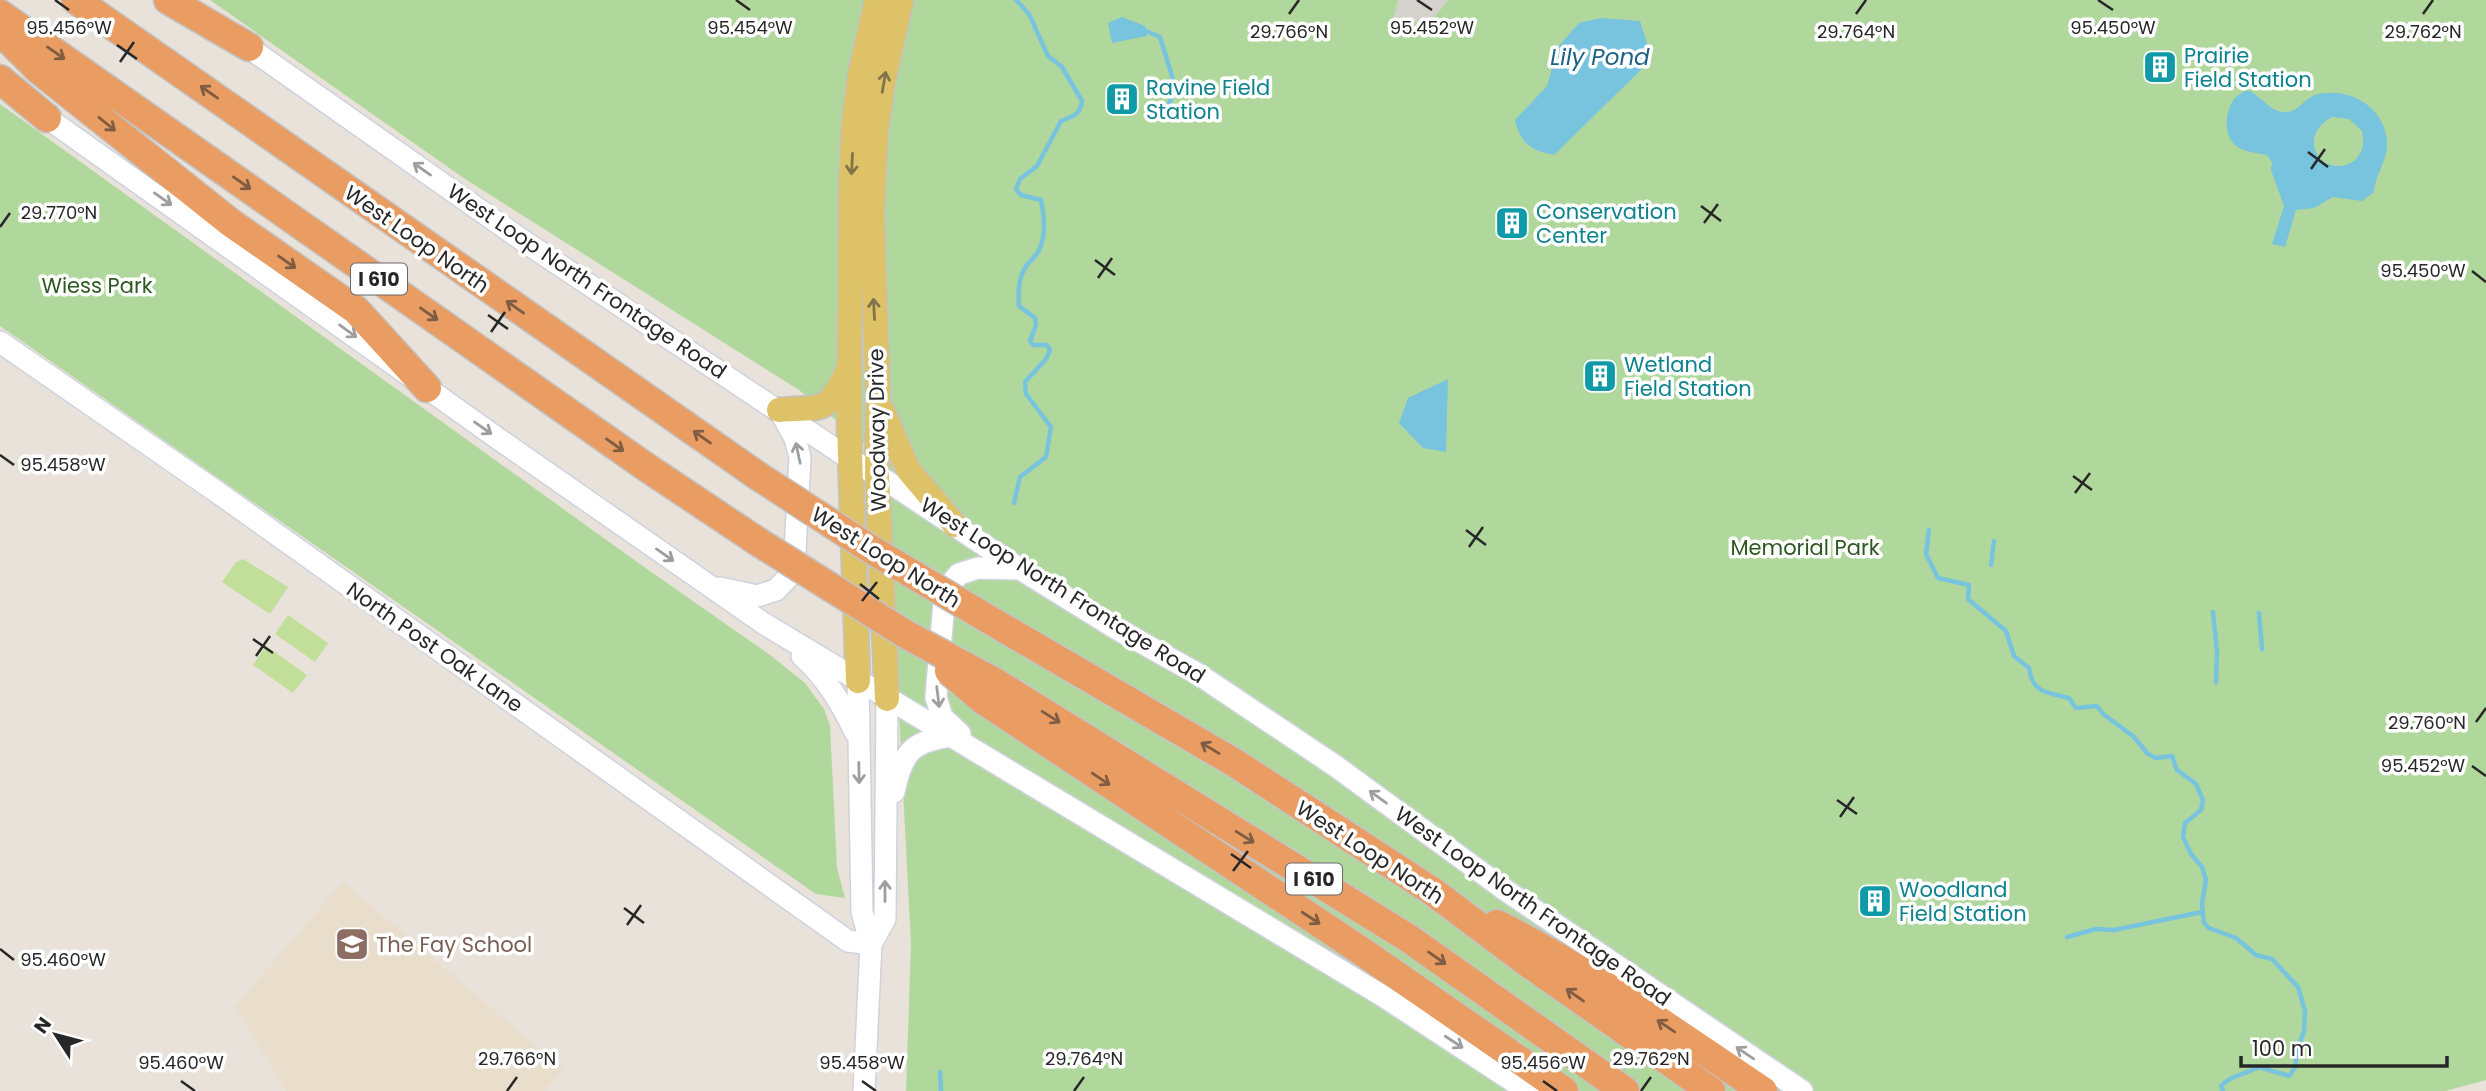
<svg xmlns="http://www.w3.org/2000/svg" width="2486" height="1091" font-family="Poppins,sans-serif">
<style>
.education{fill:#e8decb}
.green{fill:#b1d89c}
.pitch{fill:#c1df99}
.plaza{fill:#d5d1cc}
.water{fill:#78c3de;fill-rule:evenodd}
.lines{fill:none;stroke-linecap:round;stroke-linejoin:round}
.stream{stroke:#78c3de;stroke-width:4.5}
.secondary-casing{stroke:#cfd2de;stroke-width:24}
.primary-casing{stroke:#c3c3c3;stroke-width:27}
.highway-casing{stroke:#c3c3c3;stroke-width:31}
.secondary{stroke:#fff;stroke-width:21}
.primary{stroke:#dec268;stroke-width:24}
.highway{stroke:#ea9d63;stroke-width:28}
.highway-bridge-casing{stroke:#c3c3c3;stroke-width:31;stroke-linecap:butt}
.highway-bridge{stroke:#ea9d63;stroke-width:28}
.oneway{stroke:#7f5c42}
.oneway2{stroke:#827448}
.oneway3{stroke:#9e9e9e}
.ticks{fill:none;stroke:#272727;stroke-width:2.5}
.labels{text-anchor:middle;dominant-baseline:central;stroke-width:7;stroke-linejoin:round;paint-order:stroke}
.shield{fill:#fff;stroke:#686868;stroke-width:2}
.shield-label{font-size:19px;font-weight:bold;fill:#272727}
.culture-label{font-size:21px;fill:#0d838f;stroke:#fff;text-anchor:start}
.street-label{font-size:21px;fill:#272727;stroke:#fff}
.park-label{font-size:21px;fill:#2d5921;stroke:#fff}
.education-label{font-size:21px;fill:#785e54;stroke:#fff;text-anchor:start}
.water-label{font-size:23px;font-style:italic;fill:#1d6185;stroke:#fff}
.ticks-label{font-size:18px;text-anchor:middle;fill:#272727;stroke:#fff;stroke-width:7;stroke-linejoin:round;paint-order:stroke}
</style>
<rect width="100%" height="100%" fill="#e8e2da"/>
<path class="education" d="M343 882 564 1070 544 1091H286L235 1006Z"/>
<path class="green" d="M210 0H2486V1080L2445 1091H906L911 944 886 461 799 390 465 179Z
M0 104 637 562 770 655 805 683 824 709 830 726 837 868 845 898 816 894 0 326Z"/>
<path class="pitch" d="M243 559 288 587 270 614 222 582 236 562Z
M288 615 328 643 315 662 275 634Z
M266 646 307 675 293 693 253 665Z"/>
<path class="plaza" d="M1398 0H1449L1420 33 1416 22 1410 20 1390 33Z"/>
<path class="water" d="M1122 17 1145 26 1147 36 1112 43 1108 23Z
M1601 18 1640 21 1652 59 1554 155C1530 150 1521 144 1515 120L1547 86 1558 47 1579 23Z
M2247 90C2262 96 2268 110 2283 112 2299 113 2303 99 2315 95 2349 85 2388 108 2387 146 2386 163 2375 175 2374 192L2362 201 2333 197 2314 208 2296 210 2285 247 2272 244 2284 206 2271 170 2272 163 2267 155C2257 153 2243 152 2235 145 2223 135 2225 112 2234 99 2237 95 2242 93 2247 90ZM2332 117 2349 119 2362 131C2372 173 2315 178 2314 142 2314 130 2322 123 2332 117Z
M1448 379 1446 452 1423 448 1399 423 1408 398Z"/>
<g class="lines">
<path class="stream" d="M1146 31 1160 37 1175 86 1187 91 1175 86 1169 104
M1014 503 1020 477 1046 457 1051 427 1026 394 1025 382 1046 359 1050 350 1047 345H1033L1030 341 1036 325 1035 318 1019 306C1018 293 1018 279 1025 268 1029 261 1036 257 1039 250 1046 237 1044 215 1041 200L1021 195 1016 189 1020 179 1037 166 1061 121C1074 116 1080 115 1082 101L1062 67 1048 56 1029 14 1016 0
M1929 530 1926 554 1938 578 1969 585 1968 599 2006 631 2014 656 2029 668C2033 694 2047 692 2069 698L2076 708 2097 706 2103 714 2133 736 2148 754 2156 758 2172 756 2177 770 2196 784 2203 800 2201 810 2185 823 2183 837 2191 854 2202 867 2206 880 2202 903 2204 923 2209 928 2236 938 2256 955 2272 959 2298 987 2305 1011 2304 1032 2298 1046 2295 1068 2289 1076 2259 1067C2246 1074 2231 1075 2221 1086L2223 1091
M1991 565 1994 541
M2213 612 2217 652 2216 682
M2259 613 2262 649
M2067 937 2096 929 2114 930 2202 912
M940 1072 941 1091"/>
<g class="secondary-casing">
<path id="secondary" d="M238 40 525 242 850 459 898 488 1020 569 1117 629 1198 674 1334 765 1508 892 1802 1091
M36 110 500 440 763 623 1383 996 1528 1091
M0 342 217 492 848 941 871 944
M720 588 757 596 776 590 794 571 800 458 795 438 782 415
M802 656C826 677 842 704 855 732
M858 681 862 912 871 944 864 1091
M960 734 942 717 936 697 945 591 959 574 978 568 1020 569
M894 792C902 753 911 741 952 736
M871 944 885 919 887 699"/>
</g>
<g class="primary-casing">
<path id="primary" d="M779 410C823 406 826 416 847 372
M883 412 909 471 955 525
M858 681 849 425 851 180 854 121 860 75 877 0
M887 699 877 475 878 397 872 214 876 130 883 83 901 0"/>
</g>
<g class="highway-casing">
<path id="highway" d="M76 0 758 476
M168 0 249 47
M0 14 646 467 760 543
M0 31 39 70 231 223 356 310 427 388
M0 79 47 118
M988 619 1235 763 1432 891 1528 963 1711 1091
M993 681 1408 938 1625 1091
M983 700 1357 948 1564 1091
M1497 924C1591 971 1676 1033 1763 1091"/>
</g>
<use href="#secondary" class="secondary"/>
<use href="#primary" class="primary"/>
<use href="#highway" class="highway"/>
<g class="highway-bridge-casing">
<path id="highway-bridge" d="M758 476 872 550 988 619
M760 543 907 635 993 681
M949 671 983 700"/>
</g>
<use href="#highway-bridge" class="highway-bridge"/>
</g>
<defs><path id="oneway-shaft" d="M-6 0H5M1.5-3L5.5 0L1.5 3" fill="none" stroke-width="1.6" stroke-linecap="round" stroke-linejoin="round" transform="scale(1.75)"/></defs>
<g class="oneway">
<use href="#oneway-shaft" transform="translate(56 53) rotate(35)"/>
<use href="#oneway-shaft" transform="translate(209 92) rotate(-145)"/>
<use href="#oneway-shaft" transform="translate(107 124) rotate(39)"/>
<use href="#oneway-shaft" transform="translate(242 183) rotate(35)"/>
<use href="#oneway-shaft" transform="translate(287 262) rotate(35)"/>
<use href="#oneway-shaft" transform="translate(515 307) rotate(-145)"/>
<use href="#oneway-shaft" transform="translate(429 314) rotate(35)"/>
<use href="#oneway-shaft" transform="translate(702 437) rotate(-145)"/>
<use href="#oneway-shaft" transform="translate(615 445) rotate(35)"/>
<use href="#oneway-shaft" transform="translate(1051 717) rotate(32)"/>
<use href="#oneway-shaft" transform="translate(1210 748) rotate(-149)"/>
<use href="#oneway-shaft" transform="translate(1101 779) rotate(34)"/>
<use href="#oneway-shaft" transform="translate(1245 837) rotate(32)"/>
<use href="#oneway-shaft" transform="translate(1311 918) rotate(33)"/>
<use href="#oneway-shaft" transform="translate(1437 958) rotate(35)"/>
<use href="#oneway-shaft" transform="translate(1575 995) rotate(-145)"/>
<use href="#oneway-shaft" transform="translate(1666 1026) rotate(-146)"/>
</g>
<g class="oneway2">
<use href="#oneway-shaft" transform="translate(884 82) rotate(-80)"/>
<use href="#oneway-shaft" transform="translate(852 164) rotate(93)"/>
<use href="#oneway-shaft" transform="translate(874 309) rotate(-93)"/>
</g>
<g class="oneway3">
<use href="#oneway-shaft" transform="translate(422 169) rotate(-145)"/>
<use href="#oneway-shaft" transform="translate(163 199) rotate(35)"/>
<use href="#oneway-shaft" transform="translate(348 331) rotate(36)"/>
<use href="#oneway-shaft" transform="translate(483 428) rotate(35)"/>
<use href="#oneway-shaft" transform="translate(798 453) rotate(-102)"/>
<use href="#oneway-shaft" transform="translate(665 555) rotate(35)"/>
<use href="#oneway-shaft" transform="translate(938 697) rotate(83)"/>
<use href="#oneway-shaft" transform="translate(859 773) rotate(89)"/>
<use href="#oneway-shaft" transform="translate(1378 797) rotate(-144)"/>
<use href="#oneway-shaft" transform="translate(885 891) rotate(-90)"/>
<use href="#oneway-shaft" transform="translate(1454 1042) rotate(33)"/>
<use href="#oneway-shaft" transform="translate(1745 1053) rotate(-146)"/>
</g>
<path class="ticks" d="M55 0 69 10M736 0 750 10M1417 0 1432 10M2098 0 2113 10M1289 14 1299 0M1856 14 1866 0M2423 14 2433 0M117 45 137 59M120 62 134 42M2308 152 2328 167M2311 169 2325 149M1701 206 1721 221M1704 223 1718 204M0 227 10 213M1095 260 1115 275M2472 271 2486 282M1098 278 1112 258M488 315 508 329M491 332 505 312M0 455 14 465M2073 476 2092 490M2075 493 2090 473M1466 530 1486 545M1469 547 1483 527M860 584 879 599M862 601 877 582M253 639 273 653M256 656 270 636M2476 722 2486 708M2472 766 2486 776M1837 800 1857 814M1840 817 1854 797M1231 854 1251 868M1233 871 1248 851M624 908 644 923M627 925 641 905M0 949 14 960M181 1081 195 1091M862 1081 876 1091M1543 1081 1557 1091M507 1091 517 1077M1074 1091 1084 1077M1641 1091 1651 1077"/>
<defs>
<g id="building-square" transform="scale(1.75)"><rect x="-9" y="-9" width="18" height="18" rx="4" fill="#0f9aa8" stroke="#fff"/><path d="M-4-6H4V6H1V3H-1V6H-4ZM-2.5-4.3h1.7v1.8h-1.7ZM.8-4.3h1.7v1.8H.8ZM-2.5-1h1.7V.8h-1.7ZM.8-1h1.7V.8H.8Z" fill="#fff"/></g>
<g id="school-square" transform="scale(1.75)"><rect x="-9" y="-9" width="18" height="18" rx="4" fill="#8d6e63" stroke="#fff"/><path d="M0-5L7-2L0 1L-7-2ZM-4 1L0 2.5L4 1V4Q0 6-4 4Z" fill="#fff"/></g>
</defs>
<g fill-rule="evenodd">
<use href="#building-square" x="2160" y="67"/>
<use href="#building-square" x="1122" y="99"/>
<use href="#building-square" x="1512" y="223"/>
<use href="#building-square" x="1600" y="376"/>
<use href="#building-square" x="1875" y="901"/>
<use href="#school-square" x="352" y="944"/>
</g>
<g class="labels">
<g class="shield">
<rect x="351" y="263.5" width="56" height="31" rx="5"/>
<rect x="1286" y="863.5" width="56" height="31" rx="5"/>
</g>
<g class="shield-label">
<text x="379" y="279">I 610</text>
<text x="1314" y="879">I 610</text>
</g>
<g class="culture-label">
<text x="2184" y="55">Prairie<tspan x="2184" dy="24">Field Station</tspan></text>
<text x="1146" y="87">Ravine Field<tspan x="1146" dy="24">Station</tspan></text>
<text x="1536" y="211">Conservation<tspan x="1536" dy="24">Center</tspan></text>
<text x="1624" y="364">Wetland<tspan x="1624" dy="24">Field Station</tspan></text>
<text x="1899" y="889">Woodland<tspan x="1899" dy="24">Field Station</tspan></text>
</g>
<g class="street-label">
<text transform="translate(417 239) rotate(35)">West Loop North</text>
<text transform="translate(587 281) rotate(34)">West Loop North Frontage Road</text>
<text transform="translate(877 430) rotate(-91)">Woodway Drive</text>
<text transform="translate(886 557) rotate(32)">West Loop North</text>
<text transform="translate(1063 590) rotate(32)">West Loop North Frontage Road</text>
<text transform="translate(435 647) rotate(35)">North Post Oak Lane</text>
<text transform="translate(1370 852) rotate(33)">West Loop North</text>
<text transform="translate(1533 906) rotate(35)">West Loop North Frontage Road</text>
</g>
<g class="park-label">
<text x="97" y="285">Wiess Park</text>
<text x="1805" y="547">Memorial Park</text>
</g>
<g class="education-label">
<text x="376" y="944">The Fay School</text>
</g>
<g class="water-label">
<text x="1600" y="57">Lily Pond</text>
</g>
</g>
<g class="ticks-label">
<text x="69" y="34">95.456°W</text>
<text x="750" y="34">95.454°W</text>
<text x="1432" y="34">95.452°W</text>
<text x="2113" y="34">95.450°W</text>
<text x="1289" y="38">29.766°N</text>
<text x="1856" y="38">29.764°N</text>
<text x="2423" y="38">29.762°N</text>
<text x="59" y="219">29.770°N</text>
<text x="2423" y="277">95.450°W</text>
<text x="63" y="471">95.458°W</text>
<text x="2427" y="729">29.760°N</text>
<text x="2423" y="772">95.452°W</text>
<text x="63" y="966">95.460°W</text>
<text x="517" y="1065">29.766°N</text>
<text x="1084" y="1065">29.764°N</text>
<text x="1651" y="1065">29.762°N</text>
<text x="181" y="1069">95.460°W</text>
<text x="862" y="1069">95.458°W</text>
<text x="1543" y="1069">95.456°W</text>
</g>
<g transform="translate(56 1035) rotate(306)" stroke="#ffffff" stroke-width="5" paint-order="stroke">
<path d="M0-5L12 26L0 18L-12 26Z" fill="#272727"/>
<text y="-10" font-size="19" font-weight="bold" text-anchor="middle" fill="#272727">N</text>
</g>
<path d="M2241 1056v10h206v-10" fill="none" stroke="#272727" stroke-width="3.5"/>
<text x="2252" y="1056" font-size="21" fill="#272727" stroke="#ffffff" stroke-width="5" paint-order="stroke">100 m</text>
</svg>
